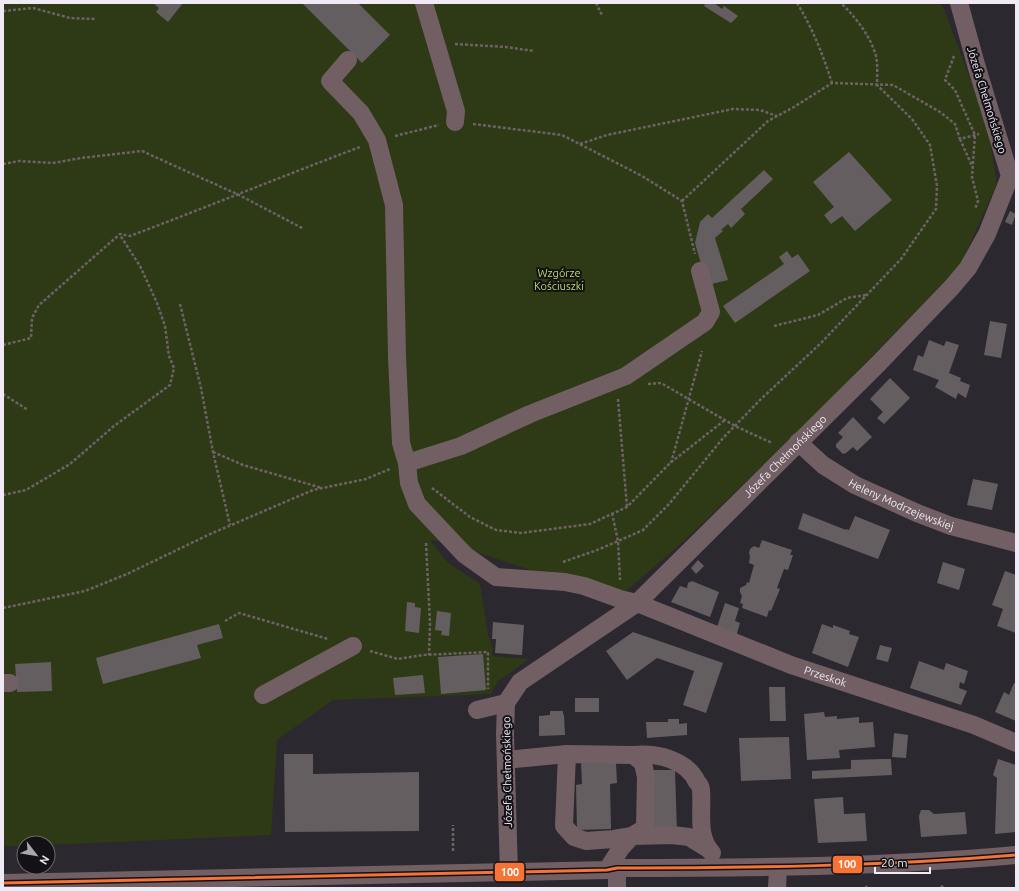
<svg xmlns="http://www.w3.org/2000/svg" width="1019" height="891" font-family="Ubuntu,sans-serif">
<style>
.green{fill:#2e3915}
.building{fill:#645e60}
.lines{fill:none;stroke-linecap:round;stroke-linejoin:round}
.path{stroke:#6d6266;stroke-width:2.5;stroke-dasharray:3 2;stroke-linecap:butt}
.minor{stroke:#715f64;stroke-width:18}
.bus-1-casing{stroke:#131016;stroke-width:6}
.bus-1{stroke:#f57335;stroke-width:3}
.labels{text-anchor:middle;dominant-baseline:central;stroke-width:4;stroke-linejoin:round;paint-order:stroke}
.street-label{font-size:11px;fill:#efeaf3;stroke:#131016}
.park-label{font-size:11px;fill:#b7de64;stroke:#131016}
.line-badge{stroke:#131016;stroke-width:1.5}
.badge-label{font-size:11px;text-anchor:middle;font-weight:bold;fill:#fff}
</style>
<rect width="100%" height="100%" fill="#2c282f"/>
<path class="green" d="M3 3H939L943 7 987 123 997 184 960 266 793 437 684 541 625 592 546 575 448 543 430 540 447 562 480 584 488 634 493 649 492 656 529 659 498 681 491 694 333 700 277 740 271 835 48 845V843H24V846H3Z"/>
<path class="building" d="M153 3H183L168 22 156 12 159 8Z
M302 3H358L390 35 362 63Z
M703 3H714L722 9 724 6 738 16 731 23 704 6 705 4Z
M849 152 892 200 855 231 842 216 831 224 824 215 834 207 813 182Z
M764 170 773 179 741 209 745 214 731 228 728 224 721 230 723 231 715 238 728 280 707 285 695 243 700 222 708 214 712 218Z
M1010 211 1016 214 1012 225 1005 222Z
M787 251 792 258 798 254 810 271 735 323 723 306 784 264 779 257Z
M990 321 1007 324 1001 358 984 355Z
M929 340 944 346 946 341 959 345 949 373 961 378 960 381 970 385 966 398 958 393 956 399 935 387 939 380 913 370 918 355 923 357Z
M890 378 910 398 884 424 877 418 883 412 870 399Z
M853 417 872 437 857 451 853 447 846 453 843 454 836 447V444L843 437 838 433Z
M973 479 998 484 992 510 967 505Z
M803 513 846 530V529L849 530 855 516 890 530 878 559 798 529Z
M762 540 792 550 790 555H793L788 570 784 569 777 588 780 589 771 611 769 610 767 617 742 608 743 604 740 603 742 596 740 592V588L746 585 747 582 749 583 754 565 749 563 750 556 749 553 750 549 754 546 759 548Z
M698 560 704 566 696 574 691 568Z
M943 562 965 569 959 590 937 583Z
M1005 571 1016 575V633L997 626 1003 609 992 605Z
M692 581 719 592 710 617 671 602 680 586 687 588 688 583Z
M407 602 415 603V607L421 608 419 633 405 631Z
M725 603 739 608 735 621 740 623 736 637 716 630Z
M437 611 451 613 449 636 441 635 442 631 435 630Z
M493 622 524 625 522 655 495 653 496 639H492Z
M219 624 223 638 197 645 201 658 103 684 96 658Z
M822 624 833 628V625L850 631 849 634 859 637 848 667 812 653Z
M633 632 723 663 706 713 683 705 694 671 657 658 627 680 606 651Z
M880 645 892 648 888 662 876 659Z
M483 654 486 690 441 694 438 657Z
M919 661 944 670 946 663 968 671 964 684 960 682 959 688 967 691 961 705 910 688Z
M51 662 52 691 17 692 15 664Z
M423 675 425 693 395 695 393 678Z
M1014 683 1016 684V721L995 712 1004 692 1009 695Z
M769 687H785L786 721H770Z
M575 698H599V712H575Z
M550 711H563V714L564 715 565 735 539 736V716L550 715Z
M824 712 825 717 837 716V719L859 717V723L873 722 875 747 839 750 840 758 807 760 804 714Z
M668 719H679V724L687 723V735L647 738 646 722H668Z
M894 733 908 735 906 758 892 757Z
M789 737 791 779 741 781 739 738Z
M284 754H313V774L419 772V831L285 832Z
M882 759H891L892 775 812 779V771L851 769V760Z
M998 759 1016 765V832L995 834 997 778 993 775Z
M581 763H616L617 783 610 784 611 829 577 830 576 785 582 784Z
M651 770H675L677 833 652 834Z
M843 797 844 814 865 813 867 841 818 843 814 799Z
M921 810H929L934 814 965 812 967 834 921 837 919 816Z"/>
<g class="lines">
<path class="path" d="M596 3 602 15
M797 3C813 29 823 55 832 83
M3 11 33 8 70 18 95 19
M455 44 506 47 534 51
M954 56 945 80 955 90 975 135 972 177 978 201 975 209
M473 124 562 135 642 176 682 201 695 254
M395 136 439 125
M960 139 972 166
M580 144 607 135 733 109 760 110 777 116
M3 164 19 161 53 163 81 158 142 151 239 195 304 229
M682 201 768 121 794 107 832 83 893 85 940 112 955 124 960 139 979 134
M180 304 201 388 213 452 230 525
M774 326 818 315 847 298 866 295
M3 345 31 338 32 318 39 305 120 234 130 236C207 207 283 176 360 147
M648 384 661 383 735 426 772 443
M3 394 28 410
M618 399 627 507
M213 452 243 465 322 488
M671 463 702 351
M432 488 470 517 496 530 521 533 590 524 627 507 670 463 725 420
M3 495 26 490 70 464 114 426 170 385 174 368 169 356 165 326 157 303 140 266 120 235
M612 513 618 541 620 580
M426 543 430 623 429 655
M563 562 600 549 643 530 669 504 724 437 760 400 821 343 901 259 936 209 937 186 930 145 912 119 877 85C877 76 878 65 876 56 870 35 856 18 841 3
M3 608 85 591 127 574 208 535 313 490 366 479 390 469
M225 621 239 613 328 639
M370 651 398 659 423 655 488 652V689
M453 851V825
M865 888 868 886
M941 888 944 884"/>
<g class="minor">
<path d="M424 3 456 111 455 122"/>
<path id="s1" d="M348 60 330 81 361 113 377 140 394 205 397 357 401 443 407 463 409 483 417 504 465 555 496 577 565 582 584 586 620 599 637 603 791 665 974 725 1016 743"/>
<path id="s2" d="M798 442 823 465 855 485 917 513 951 526 1016 543"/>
<path d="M407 463 461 446 530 414 626 376 705 322 711 312 700 271"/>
<path d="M3 683H10"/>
<path d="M263 695 353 646"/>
<path d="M477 710 506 703"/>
<path d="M567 754 564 826 574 837 586 841 614 839 632 836 672 835 689 837 707 848"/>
<path d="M633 755C657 753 686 759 697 782 699 784 701 787 701 790 703 811 696 836 712 853"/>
<path d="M506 760 567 754 633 755 643 763 646 777 645 828 632 836 621 848 607 870"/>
<path d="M617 868V888"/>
<path id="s3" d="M509 873 505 734 506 703 520 682 637 603 878 364 952 287 968 268 987 234 1010 176 977 68 959 3"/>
<path d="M3 883 607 870 617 868C750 868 883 867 1016 855"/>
<path d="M777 888 778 868"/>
</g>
<g class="bus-1-casing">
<path id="bus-1" d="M3 883 607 870 617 868C750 868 883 866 1016 855"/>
</g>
<use href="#bus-1" class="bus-1"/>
</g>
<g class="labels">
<g class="street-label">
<text transform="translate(987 100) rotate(73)">Józefa Chełmońskiego</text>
<text stroke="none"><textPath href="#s3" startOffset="545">Józefa Chełmońskiego</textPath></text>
<text stroke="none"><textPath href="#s2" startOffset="122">Heleny Modrzejewskiej</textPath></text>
<text stroke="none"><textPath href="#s1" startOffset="927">Przeskok</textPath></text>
<text transform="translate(507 772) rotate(-91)">Józefa Chełmońskiego</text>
</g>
<g class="park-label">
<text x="559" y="273">Wzgórze<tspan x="559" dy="13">Kościuszki</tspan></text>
</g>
</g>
<g class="line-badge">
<rect x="832" y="855" width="31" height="19" rx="4" fill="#f57335"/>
<rect x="494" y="862" width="31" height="20" rx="4" fill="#f57335"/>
</g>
<g class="badge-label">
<text x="847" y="868">100</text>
<text x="510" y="876">100</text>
</g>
<rect width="1019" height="891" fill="none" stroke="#efeaf3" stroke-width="8"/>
<g transform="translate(36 855) rotate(121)"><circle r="19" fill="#131016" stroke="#6b676e"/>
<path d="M0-3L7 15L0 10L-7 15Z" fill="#aba6ae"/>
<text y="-6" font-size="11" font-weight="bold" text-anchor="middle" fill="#efeaf3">N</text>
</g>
<path d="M875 867v6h55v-6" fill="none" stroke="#efeaf3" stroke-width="2"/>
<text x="881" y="867" font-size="12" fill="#efeaf3" stroke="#131016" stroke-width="3" paint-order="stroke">20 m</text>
</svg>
